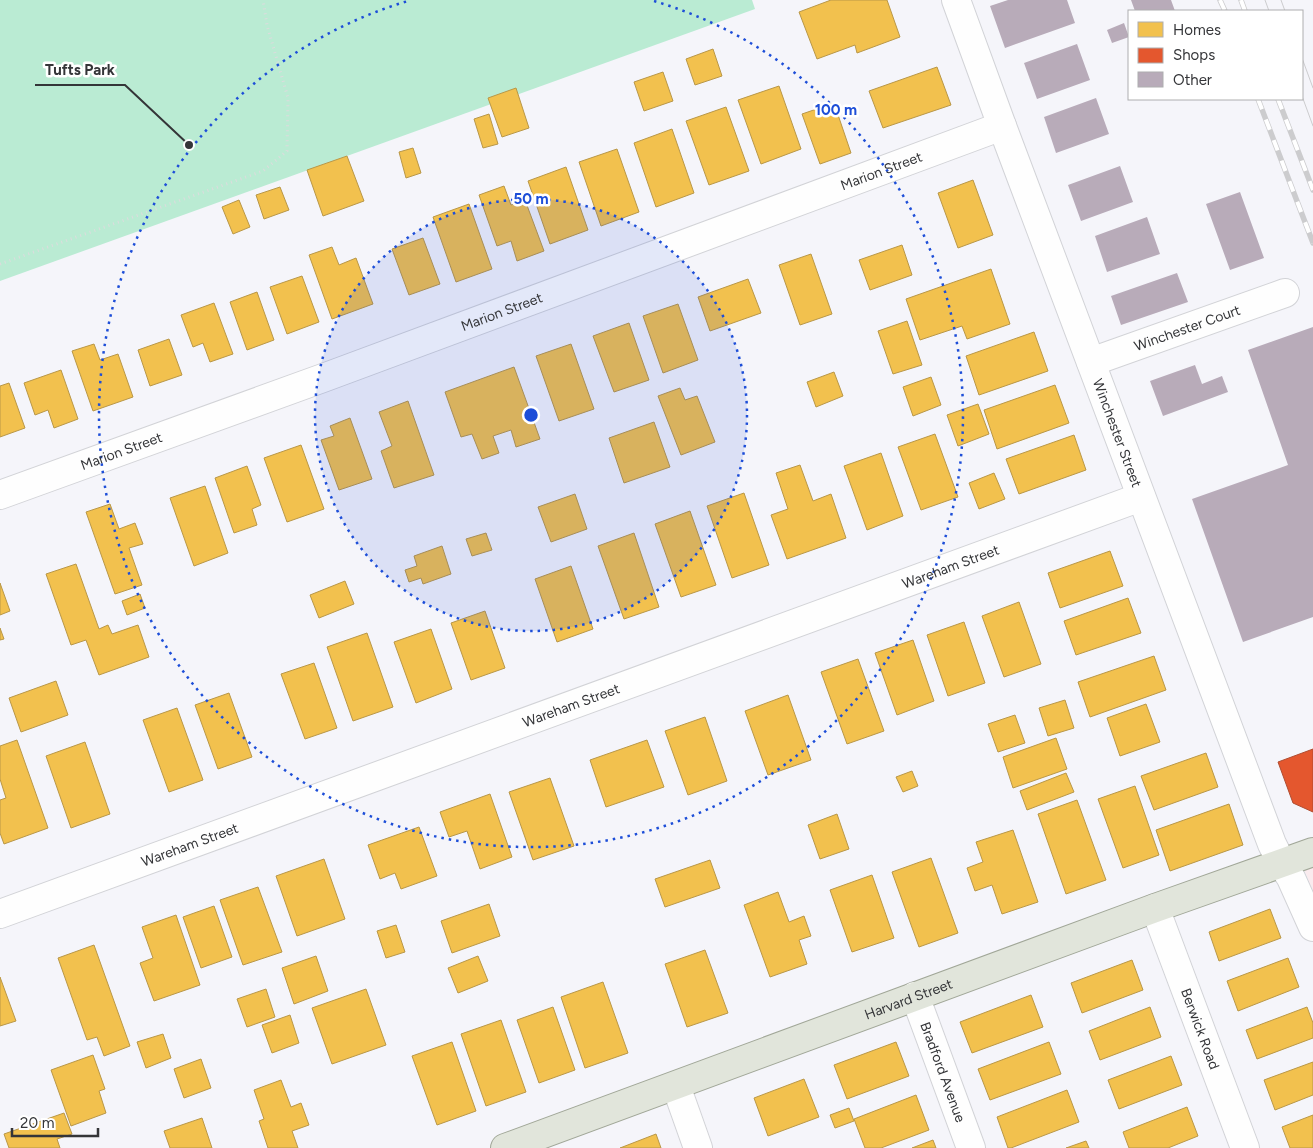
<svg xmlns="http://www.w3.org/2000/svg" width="1313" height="1148" font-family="Figtree,sans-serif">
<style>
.education{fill:#faebee}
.green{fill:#baebd3}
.homes{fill:#f2c14e;stroke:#b99747}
.shops{fill:#e4572e;stroke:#af4d31}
.building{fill:#b8abb9}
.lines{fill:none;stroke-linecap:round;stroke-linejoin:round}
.minor-casing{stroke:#d2d3d7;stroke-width:30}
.major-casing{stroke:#a1a798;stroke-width:30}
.path{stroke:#dcdcdd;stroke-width:3;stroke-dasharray:1 4;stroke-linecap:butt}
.minor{stroke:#fefefe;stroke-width:28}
.major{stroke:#e1e5db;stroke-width:28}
.tram{stroke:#ccccce;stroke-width:1}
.rail-casing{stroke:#ccccce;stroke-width:5.5}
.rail{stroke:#fff;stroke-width:4;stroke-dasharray:11;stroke-linecap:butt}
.ring{fill:none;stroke:#1d4ed8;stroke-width:2.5;stroke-dasharray:2.5 5}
.labels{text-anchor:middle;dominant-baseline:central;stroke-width:5;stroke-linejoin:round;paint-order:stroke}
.street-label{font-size:14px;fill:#343538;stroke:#fff}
.centre{fill:#1d4ed8;stroke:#fff;stroke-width:2.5}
.ring-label{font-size:15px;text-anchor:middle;font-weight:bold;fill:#1d4ed8;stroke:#fff;stroke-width:5;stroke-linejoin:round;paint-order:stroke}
.leader{fill:none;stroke:#343538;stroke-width:2}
.callout-dot{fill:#343538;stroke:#fff;stroke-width:2}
.callout-label{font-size:15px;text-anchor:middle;font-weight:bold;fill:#343538;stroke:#fff;stroke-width:5;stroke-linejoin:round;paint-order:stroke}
</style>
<rect width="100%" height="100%" fill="#f5f5fa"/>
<path class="education" d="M1313 864V891L1303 867Z"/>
<path class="green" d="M0 0H752L755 9 0 281Z"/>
<path class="homes" d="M831 0H887L900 37 857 53 855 45 817 59 799 12Z
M713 49 722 76 695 85 686 59Z
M937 67 951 105 883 128 869 91Z
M663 72 673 101 644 111 634 82Z
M779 86 801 149 761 164 738 100Z
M516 88 529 128 502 137 488 98Z
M834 103 851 153 820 164 802 114Z
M726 107 749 171 709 185 686 121Z
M489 114 498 144 483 148 474 119Z
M672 129 694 193 656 207 634 143Z
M413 148 421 173 406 178 399 152Z
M617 149 639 212 601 226 579 162Z
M347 156 364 201 323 216 307 170Z
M566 167 588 230 550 244 528 181Z
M973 180 993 235 958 248 938 193Z
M504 186 511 205 525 200 544 251 517 261 511 241 497 246 479 195Z
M280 187 289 210 264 219 256 195Z
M239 200 250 227 233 234 222 207Z
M469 204 492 269 456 282 433 217Z
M423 238 440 284 409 295 392 249Z
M902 245 912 275 870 290 859 260Z
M332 247 339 265 356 258 373 304 332 319 309 255Z
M811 254 832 314 800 325 779 265Z
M991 269 1010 324 967 339 962 326 920 340 906 299Z
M302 276 319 322 287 334 270 287Z
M748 279 761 313 710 331 698 297Z
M257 292 274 340 247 350 230 302Z
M214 303 233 354 210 362 203 343 193 347 181 315Z
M678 304 698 360 663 373 643 316Z
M907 321 922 365 893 374 878 331Z
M629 323 649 380 614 392 593 336Z
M1034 332 1048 371 979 395 966 356Z
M169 339 182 375 150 386 138 350Z
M94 344 100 360 118 354 133 397 93 411 72 351Z
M571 344 594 409 559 421 536 356Z
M514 367 540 439 516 447 511 430 493 436 499 453 482 459 472 434 461 437 445 392Z
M61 370 78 419 54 428 48 410 35 415 24 383Z
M834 372 843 396 816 407 807 382Z
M931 377 941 405 913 416 903 387Z
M9 383 25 428 0 437V386Z
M1055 385 1069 423 997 449 984 410Z
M680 388 685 400 697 396 715 442 681 455 658 396Z
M408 401 434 475 394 488 381 451 392 446 379 412Z
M978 404 989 434 958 446 947 415Z
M350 418 372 479 339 490 321 440 334 436 330 426Z
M654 422 670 467 624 483 609 438Z
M935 434 958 497 921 510 898 447Z
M1074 435 1086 470 1019 494 1006 459Z
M301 445 324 509 287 522 264 458Z
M881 453 903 516 867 530 844 466Z
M800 465 813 501 831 494 846 538 787 559 771 515 788 509 776 473Z
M247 466 261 505 252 509 257 525 234 533 215 478Z
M994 473 1005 499 979 509 969 483Z
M205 486 228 553 194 566 170 498Z
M744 493 769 565 732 578 707 506Z
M575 494 587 529 551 542 538 507Z
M110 504 119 529 135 523 143 544 129 548 142 585 115 594 86 512Z
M690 511 716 585 681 597 655 524Z
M486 533 492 550 472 556 466 539Z
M634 533 659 607 624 619 598 546Z
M442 546 451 574 423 584 421 578 409 582 405 570 417 566 414 556Z
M1110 551 1123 586 1060 608 1048 573Z
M76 564 99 629 108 625 112 634 138 625 149 657 99 675 86 640 71 645 46 574Z
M571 566 593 629 557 642 535 579Z
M345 581 354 604 319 618 310 595Z
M0 583 10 611 0 615Z
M140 594 145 608 127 615 122 601Z
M1128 598 1141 633 1076 655 1064 621Z
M1019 602 1041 664 1004 677 982 616Z
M485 611 505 668 471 680 451 623Z
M964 622 985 683 948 696 927 635Z
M0 628 4 639 0 640Z
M431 629 452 689 416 703 394 642Z
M367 633 393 707 353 721 327 647Z
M913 640 934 701 897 715 875 653Z
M1154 656 1166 690 1090 717 1078 682Z
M858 659 884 731 847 744 821 672Z
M314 663 337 728 305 739 281 674Z
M56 681 68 715 21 732 9 698Z
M229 693 252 757 218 769 195 705Z
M788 695 811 760 768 775 745 711Z
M1065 700 1074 728 1048 736 1039 708Z
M1146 704 1160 742 1120 756 1107 718Z
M177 708 203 780 169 792 143 720Z
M1015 715 1025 743 998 752 988 724Z
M705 717 727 781 688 795 665 731Z
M1056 738 1067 769 1013 788 1003 757Z
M17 740 48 828 4 844 0 833V800L6 798 0 779V746Z
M647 740 664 787 606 807 590 760Z
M85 742 110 814 71 828 46 756Z
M1206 753 1218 787 1154 810 1141 776Z
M912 771 918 786 903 792 896 777Z
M1066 773 1074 792 1027 810 1020 791Z
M550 778 574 846 533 860 509 792Z
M1135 786 1159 855 1123 868 1098 799Z
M490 794 512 857 480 869 467 831 449 837 440 812Z
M1077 800 1106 880 1066 894 1038 814Z
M1229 804 1243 845 1170 871 1156 830Z
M837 814 849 849 820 859 808 825Z
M419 827 437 876 401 889 395 873 380 879 368 845Z
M1013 830 1038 902 1002 914 992 885 975 891 967 868 983 862 976 842Z
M931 858 958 933 919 947 892 872Z
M324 859 345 919 297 936 276 876Z
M710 860 720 888 665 907 655 879Z
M872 875 894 938 852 952 830 890Z
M258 887 282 952 243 965 220 900Z
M778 892 789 922 804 916 811 936 799 940 807 964 770 977 744 905Z
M489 904 500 936 452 953 441 921Z
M214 906 232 957 201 968 183 917Z
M1270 909 1281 938 1219 961 1209 932Z
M176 915 200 985 154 1001 140 963 153 958 142 927Z
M396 925 405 952 386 958 377 931Z
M94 945 130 1046 104 1056 97 1037 87 1040 58 958Z
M705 950 728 1013 687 1027 665 964Z
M316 956 328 991 294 1004 282 968Z
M478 956 488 981 458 993 448 968Z
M1288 958 1299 987 1238 1011 1227 981Z
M1132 960 1143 990 1082 1013 1071 983Z
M0 977 16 1021 0 1026Z
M603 982 628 1053 585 1068 561 997Z
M266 989 275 1017 247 1027 237 999Z
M366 989 386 1045 332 1064 312 1008Z
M1031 995 1043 1027 972 1053 960 1022Z
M553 1007 575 1070 539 1083 517 1020Z
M1150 1007 1161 1037 1100 1060 1089 1031Z
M1307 1007 1313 1023V1038L1257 1059 1246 1030Z
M290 1015 299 1043 272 1053 262 1025Z
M501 1020 526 1092 486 1106 461 1034Z
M163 1034 171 1058 146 1068 137 1042Z
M452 1042 476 1111 437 1125 412 1056Z
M896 1042 909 1076 847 1099 834 1065Z
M1049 1042 1061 1074 990 1100 978 1069Z
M93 1055 105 1089 99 1091 106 1113 71 1126 51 1070Z
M1171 1056 1182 1085 1119 1109 1108 1080Z
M201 1059 211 1088 184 1098 174 1069Z
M1313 1062V1095L1275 1110 1264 1080Z
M804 1079 819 1117 768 1136 754 1098Z
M281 1080 291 1107 301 1103 309 1125 292 1131 298 1148H268L259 1121 264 1119 254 1090Z
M1067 1090 1079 1122 1011 1148H1008L997 1117Z
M916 1095 929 1130 881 1148H865L854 1119Z
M1187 1107 1198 1136 1168 1148H1129L1123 1132Z
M849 1108 854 1121 835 1128 830 1115Z
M64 1113 72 1134 57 1139 60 1148H9L4 1134Z
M1313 1115V1148H1290L1282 1127Z
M202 1118 212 1148H170L164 1131Z
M656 1134 661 1148H620Z
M933 1140 936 1148H912Z
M1086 1141 1089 1148H1066Z"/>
<path class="shops" d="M1313 749V812L1293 803 1278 762Z"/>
<path class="building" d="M1008 0H1067L1075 23 1005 48 990 6Z
M1131 0H1171L1175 11H1135Z
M1124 23 1129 37 1112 43 1107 30Z
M1077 44 1090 80 1037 99 1024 63Z
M1096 98 1109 134 1056 153 1044 117Z
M1120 166 1133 202 1081 221 1068 185Z
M1240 192 1264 258 1230 270 1206 204Z
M1147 217 1160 254 1107 272 1095 236Z
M1177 273 1188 302 1121 325 1111 296Z
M1313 327V617L1243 642 1192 499 1288 465 1248 350Z
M1195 365 1202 384 1222 376 1228 392 1163 416 1150 381Z"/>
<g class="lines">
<g class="minor-casing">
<g id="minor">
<path id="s1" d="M956 0 1002 126 1272 844 1282 864 1291 878 1313 927"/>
<path id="s2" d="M1091 362 1285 293"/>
<path id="s3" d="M0 495 323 378 1002 126"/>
<path id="s4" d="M1155 908 1245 1148"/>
<path id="s5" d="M0 914 1141 497"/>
<path id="s6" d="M915 996 971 1148"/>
<path d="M676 1086 698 1148"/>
</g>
</g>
<g class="major-casing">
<g id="major">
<path id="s7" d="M505 1148 1155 908 1313 852"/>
</g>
</g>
<path class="path" d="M0 264 263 171 287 151 288 98 267 25 263 0"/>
<use href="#minor" class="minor"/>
<use href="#major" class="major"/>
<path class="tram" d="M1265 0 1269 11
M1281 0 1285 11
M1302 58 1313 88
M1302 96 1313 126"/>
<g class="rail-casing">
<path id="rail" d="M1220 0 1225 11
M1241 0 1245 11
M1258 99 1313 243
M1278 99 1313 190"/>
</g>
<use href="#rail" class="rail"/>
</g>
<circle cx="531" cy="415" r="216" fill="#1d4ed8" fill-opacity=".12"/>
<g class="ring">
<circle cx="531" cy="415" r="216"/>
<path d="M654 1A432 432 0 1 1 408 1"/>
</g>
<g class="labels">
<g class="street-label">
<text stroke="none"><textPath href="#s3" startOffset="939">Marion Street</textPath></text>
<text stroke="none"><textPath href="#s3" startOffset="534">Marion Street</textPath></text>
<text stroke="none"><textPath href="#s2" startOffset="102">Winchester Court</textPath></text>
<text stroke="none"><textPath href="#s1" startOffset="462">Winchester Street</textPath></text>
<text stroke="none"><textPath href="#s3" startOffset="129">Marion Street</textPath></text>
<text stroke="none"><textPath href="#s5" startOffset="1012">Wareham Street</textPath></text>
<text stroke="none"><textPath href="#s5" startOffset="608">Wareham Street</textPath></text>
<text stroke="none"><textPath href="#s5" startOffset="202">Wareham Street</textPath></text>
<text stroke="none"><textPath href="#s7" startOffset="430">Harvard Street</textPath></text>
<text stroke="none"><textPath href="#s4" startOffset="129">Berwick Road</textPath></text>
<text stroke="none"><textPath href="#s6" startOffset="81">Bradford Avenue</textPath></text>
</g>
</g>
<circle cx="531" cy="415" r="8" class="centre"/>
<g class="ring-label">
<text x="836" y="115">100 m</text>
<text x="531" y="204">50 m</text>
</g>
<path class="leader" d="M189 145L125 85H35"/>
<circle class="callout-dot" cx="189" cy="145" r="5"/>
<g class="callout-label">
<text x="80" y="75">Tufts Park</text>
</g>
<rect x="1128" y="10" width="175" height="90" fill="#ffffff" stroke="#aeaeaf"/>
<rect x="1138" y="22" width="25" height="15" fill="#f2c14e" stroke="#aeaeaf"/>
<text x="1173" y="35" font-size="15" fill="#343538">Homes</text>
<rect x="1138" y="48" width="25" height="15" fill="#e4572e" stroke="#aeaeaf"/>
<text x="1173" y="60" font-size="15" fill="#343538">Shops</text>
<rect x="1138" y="72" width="25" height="15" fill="#b8abb9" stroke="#aeaeaf"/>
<text x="1173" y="85" font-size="15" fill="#343538">Other</text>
<path d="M12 1128v8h86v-8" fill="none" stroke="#343538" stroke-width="2.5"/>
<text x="20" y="1128" font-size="15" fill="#343538" stroke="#ffffff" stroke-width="4" paint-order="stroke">20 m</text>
</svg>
